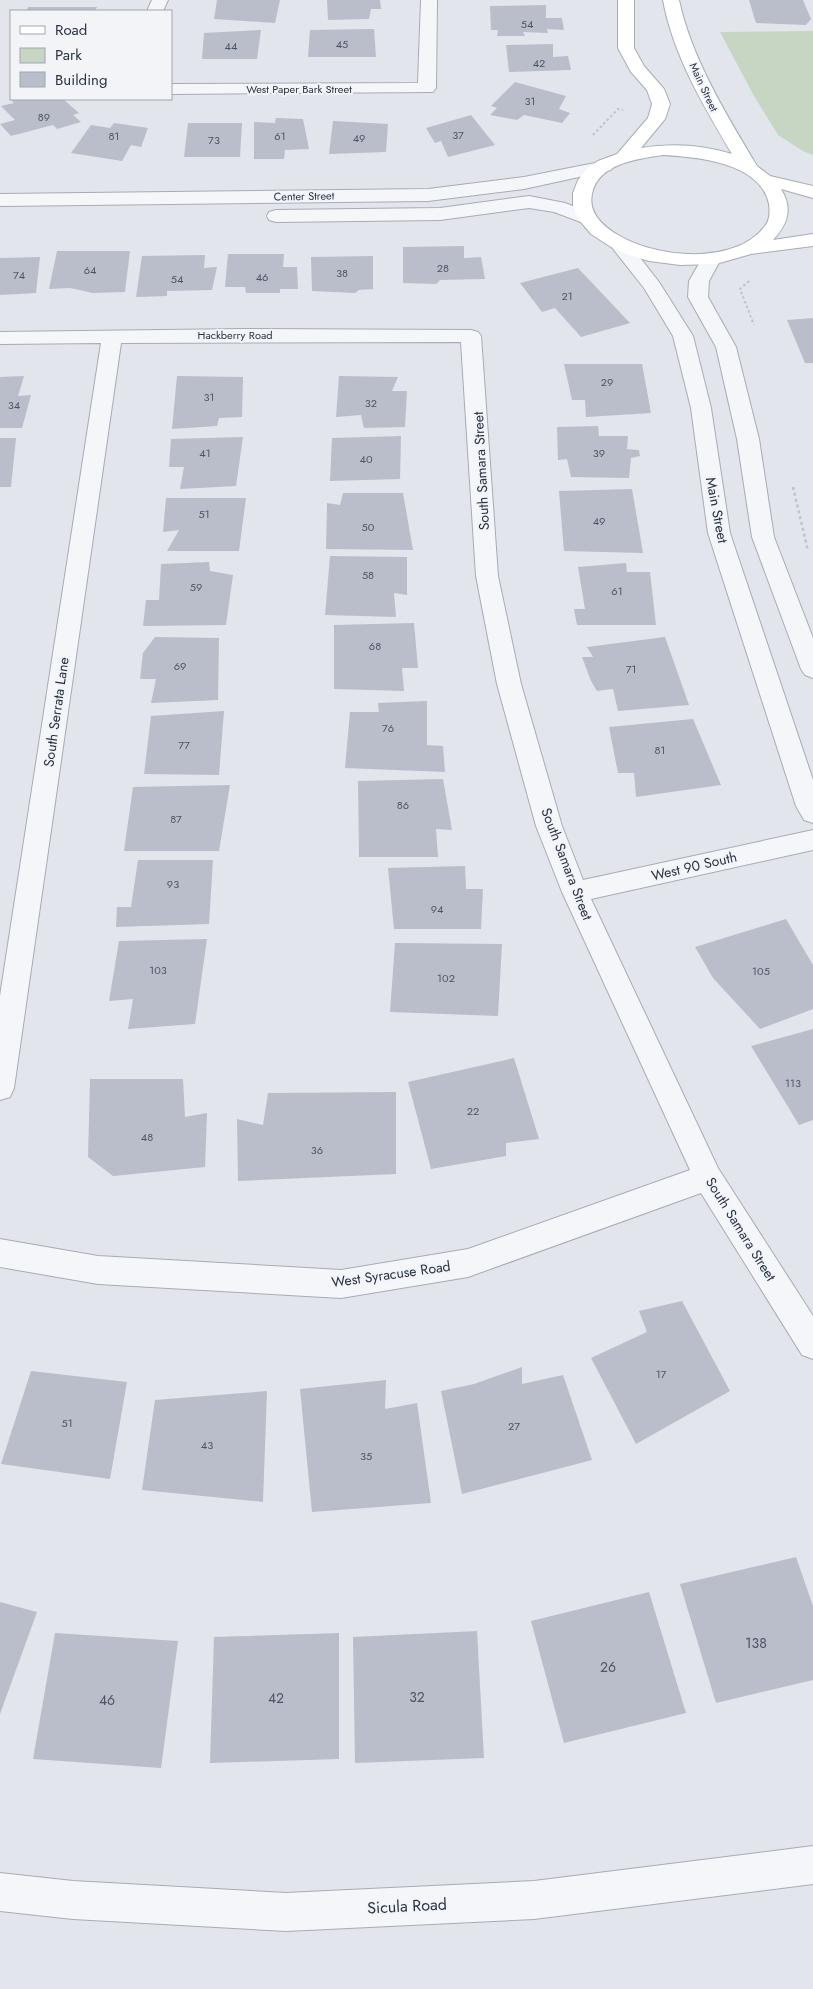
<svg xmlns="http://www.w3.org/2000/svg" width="813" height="1989" font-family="Jost,sans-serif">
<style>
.green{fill:#c7d6c2}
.building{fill:#b9beca}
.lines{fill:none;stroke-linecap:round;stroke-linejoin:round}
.minor-casing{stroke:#a6acb6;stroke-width:2}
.tertiary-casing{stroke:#a6acb6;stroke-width:2}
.secondary-casing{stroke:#a6acb6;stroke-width:2}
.path-far1{stroke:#c0c3ca;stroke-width:2;stroke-dasharray:2.5 2.5;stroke-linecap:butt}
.path{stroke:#c0c3ca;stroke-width:2.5;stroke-dasharray:3 3;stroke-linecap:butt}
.minor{fill:#f5f6f9;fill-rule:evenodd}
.tertiary{fill:#f5f6f9;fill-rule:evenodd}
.secondary{fill:#fff;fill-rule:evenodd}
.labels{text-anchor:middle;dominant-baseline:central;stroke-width:4;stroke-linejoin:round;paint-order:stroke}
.number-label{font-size:11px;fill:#4c5566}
.far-street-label{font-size:11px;fill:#283245;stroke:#f2f4f8}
.street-label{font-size:14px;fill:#283245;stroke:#f2f4f8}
.near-number-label{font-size:14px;fill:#4c5566}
.near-street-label{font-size:16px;fill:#283245;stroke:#f2f4f8}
</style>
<rect width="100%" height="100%" fill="#e2e5eb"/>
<path class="green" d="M813 31V155L803 151 778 135 754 96 720 32Z"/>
<path class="building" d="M217 0H280L275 23 214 19Z
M327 0H380L381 9H371L369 19 328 20Z
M749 0H803L811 19 806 25 756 23Z
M546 5V18H562L564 30 547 29 548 33 523 32 525 36H497L498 30H491L490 6Z
M28 7H97L95 11H27Z
M374 29 376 57H308L310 30Z
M261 30 257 59H202L204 33Z
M553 44V57L568 56 571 70 509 72 506 45Z
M515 82 566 96 559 109 570 113 562 123 524 115 517 120 490 115 497 108 491 106Z
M10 99H63L79 113 73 115 81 122 57 129 53 125 11 136 0 124 15 120 1 106 14 103Z
M471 115 495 145 448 157 441 141 435 143 426 128Z
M276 118 303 119 309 149 285 150 284 159H254V122L275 123Z
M333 121 388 124 386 152 329 154Z
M114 123 148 128 141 147 131 145 122 161 71 153 91 125 110 128Z
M188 123H242L240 157H184Z
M464 246V258L481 257 485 279 440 280 436 284 403 283V247Z
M57 251H130L125 292 93 293 70 288 49 289Z
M228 254H284L283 267H297L298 289H280V293H246L245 287H225Z
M205 255 204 268 217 267 212 290 167 291V296L136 297 142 256Z
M373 256V289L359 290 355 293 312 291 311 257Z
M40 257 36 293 0 295V258Z
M578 268 630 323 581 337 555 308 542 312 520 283Z
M813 318V363H805L787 320Z
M564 364H642L651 413 586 417 585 400H572Z
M24 376 18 396 31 395 22 428H0V377Z
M177 376 243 377 242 417 219 418 217 426 172 429Z
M339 376 398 377 392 391H407L405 427 364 428 361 415 336 417Z
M598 426 599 436H628L627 449 639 450 640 456 631 458 629 478 571 477 567 459 558 460 557 427Z
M401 436 400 479 330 481 332 438Z
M243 437 236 486 180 489 184 467H169L171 439Z
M0 438H16L11 487H0Z
M632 489 643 553 564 551 559 491Z
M343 493H403L413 550 326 549 327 503 340 505Z
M166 498H246L239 551H167L179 530 163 532Z
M330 556 407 557V595L394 593 396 617 325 615Z
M209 562 210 571 233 575 226 625 143 626 146 600H159L161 564Z
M626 563 627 572H650L656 625H577L574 609H585L578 567Z
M414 623 418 668H402L404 691 334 689V625Z
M155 637 219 638 218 700 151 703 156 679H140L143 653Z
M665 637 689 705 618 711 613 689 597 691 591 681 582 657H593L587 647Z
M427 701V745L443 746 445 772 345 768 350 712H379L378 703Z
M224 711 219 775 144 774 151 716Z
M693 719 721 785 636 797 634 773H618L609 727Z
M443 779 452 830 436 829 438 857H359L358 781Z
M230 785 219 851H124L133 787Z
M138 860H213L209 924 116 927 117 907H131Z
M465 866 466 889H483L481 929H394L388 868Z
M786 919 813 965V1009L760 1029 713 978 695 947Z
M207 939 195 1024 128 1029 133 999 109 1001 119 941Z
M395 943 502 944 498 1016 390 1012Z
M813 1029V1120L799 1125 751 1046Z
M514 1058 539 1139 506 1143V1156L431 1169 408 1082Z
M90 1079H183L185 1117 207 1113 205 1167 113 1176 88 1157Z
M396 1092V1174L238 1181 237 1119 263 1125 268 1093Z
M682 1301 730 1391 636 1444 591 1358 647 1332 639 1311Z
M522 1367V1384L563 1375 592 1460 462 1494 441 1391 474 1384Z
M31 1371 127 1382 110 1479 1 1464Z
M386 1380 385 1409 417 1403 431 1503 312 1512 300 1389Z
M267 1391 263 1502 142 1490 155 1400Z
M796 1557 813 1606V1680L716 1703 680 1584Z
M649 1592 686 1713 564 1743 531 1621Z
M0 1602 37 1612 0 1714Z
M477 1631 484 1758 355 1763 353 1637Z
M55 1633 178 1641 161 1768 33 1759Z
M339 1633V1759L210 1763 214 1637Z"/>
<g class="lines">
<g class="minor-casing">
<path id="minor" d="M152 0H168L163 11H147Z
M421 0H437L436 88 433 92 171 94V84L418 83Z
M243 329 471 330 478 332 481 336 498 576 521 684 562 826 583 880 813 830V850L591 899 718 1168 813 1316V1359L802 1355 701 1193 468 1277 341 1298 98 1284 0 1267V1239L98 1256 341 1270 468 1249 690 1170 562 892 536 826 497 684 476 576 461 342 121 343 14 1088 10 1097 0 1100V996L101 343 0 344V332Z
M813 1846V1884L534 1919 286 1931 73 1919 0 1911V1873L73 1881 286 1893 534 1881Z"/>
</g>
<g class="tertiary-casing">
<path id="tertiary" d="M605 161 611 162 614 166 611 170 524 189 428 201 0 206V194L428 189 524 177Z
M529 196 565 203 593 214 595 218 593 222 586 224 554 212 529 208 440 220 276 222 269 220 267 216 269 212 276 210 440 208Z
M620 239 627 241 659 282 693 336 711 408 730 533 813 780V823L804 820 796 806 708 533 691 408 673 336 644 288 610 245 613 241Z
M711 253 718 255 721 259 709 281 708 297 736 347 759 439 774 537 813 638V678L805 675 801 669 752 537 737 439 716 347 688 297 689 281 704 255Z"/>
</g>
<g class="secondary-casing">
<path id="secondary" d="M618 0H634V48L644 66 664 89 670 104 665 119 641 148C671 143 703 145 732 154 704 107 673 55 663 0H679C691 57 727 116 757 166L770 176 813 186V198L781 189C793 208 788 224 773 240L813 234V246L751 254 716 264 680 265 649 261 629 255 611 247 591 234 580 221 573 206V193L578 180 588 168 598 161 617 154 648 118 652 104 647 90 631 72 618 48ZM663 155C697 157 760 162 769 204 770 211 770 220 765 226 735 266 656 258 618 235 603 226 588 213 592 194 598 163 638 159 663 155Z"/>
</g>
<path class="path-far1" d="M593 135 618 109 623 110
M749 281 740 289 754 325"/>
<path class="path" d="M793 487 808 551"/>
<use href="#minor" class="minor"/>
<use href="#tertiary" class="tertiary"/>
<use href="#secondary" class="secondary"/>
</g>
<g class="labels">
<g class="number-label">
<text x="527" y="24">54</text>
<text x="342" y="44">45</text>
<text x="231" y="46">44</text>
<text x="539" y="63">42</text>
<text x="530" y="101">31</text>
<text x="44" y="117">89</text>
<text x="458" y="135">37</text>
<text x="114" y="136">81</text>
<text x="280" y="136">61</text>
<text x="359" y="138">49</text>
<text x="214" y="140">73</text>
<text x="443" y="268">28</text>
<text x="90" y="270">64</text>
<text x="342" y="273">38</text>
<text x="19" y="275">74</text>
<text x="262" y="277">46</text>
<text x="177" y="279">54</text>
<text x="567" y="296">21</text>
<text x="607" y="382">29</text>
<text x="209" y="397">31</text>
<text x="371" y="403">32</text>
<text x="14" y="405">34</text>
<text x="205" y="453">41</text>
<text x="599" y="453">39</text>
<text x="366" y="459">40</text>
<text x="204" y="514">51</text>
<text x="599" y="521">49</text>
<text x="368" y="527">50</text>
<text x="368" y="575">58</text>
<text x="196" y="587">59</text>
<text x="617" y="591">61</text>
<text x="375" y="646">68</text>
<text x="180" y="666">69</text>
<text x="631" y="669">71</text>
<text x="388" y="728">76</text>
<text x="184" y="745">77</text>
<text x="660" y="750">81</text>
<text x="403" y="805">86</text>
<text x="176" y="819">87</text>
<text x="173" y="884">93</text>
<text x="437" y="909">94</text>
<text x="158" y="970">103</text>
<text x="761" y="971">105</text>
<text x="446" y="978">102</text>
<text x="793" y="1083">113</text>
<text x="473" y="1111">22</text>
<text x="147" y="1137">48</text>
<text x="317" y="1150">36</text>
<text x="661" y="1374">17</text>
<text x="67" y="1423">51</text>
<text x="514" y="1426">27</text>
<text x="207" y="1445">43</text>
<text x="366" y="1456">35</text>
</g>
<g class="far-street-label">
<text transform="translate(704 87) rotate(65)">Main Street</text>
<text x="299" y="89">West Paper Bark Street</text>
<text transform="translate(304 196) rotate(-1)">Center Street</text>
<text x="235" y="335">Hackberry Road</text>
</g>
<g class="street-label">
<text transform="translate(481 471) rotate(-93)">South Samara Street</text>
<text transform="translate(717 510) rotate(79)">Main Street</text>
<text transform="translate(56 712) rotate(-82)">South Serrata Lane</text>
<text transform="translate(567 864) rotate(69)">South Samara Street</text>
<text transform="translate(694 866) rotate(-13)">West 90 South</text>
<text transform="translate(741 1229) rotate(58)">South Samara Street</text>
<text transform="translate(391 1274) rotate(-8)">West Syracuse Road</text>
</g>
<g class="near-number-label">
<text x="756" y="1643">138</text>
<text x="608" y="1667">26</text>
<text x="417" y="1697">32</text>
<text x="276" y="1698">42</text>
<text x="107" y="1700">46</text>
</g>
<g class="near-street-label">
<text transform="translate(407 1906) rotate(-3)">Sicula Road</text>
</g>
</g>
<rect x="10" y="10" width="162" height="90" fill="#f2f4f8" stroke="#a1a6b0"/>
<rect x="20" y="26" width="25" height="8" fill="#ffffff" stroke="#a1a6b0"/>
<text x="55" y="35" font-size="15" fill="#283245">Road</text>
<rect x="20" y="48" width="25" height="15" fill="#c7d6c2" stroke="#a1a6b0"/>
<text x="55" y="60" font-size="15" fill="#283245">Park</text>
<rect x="20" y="72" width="25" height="15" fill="#b9beca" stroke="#a1a6b0"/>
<text x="55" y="85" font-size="15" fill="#283245">Building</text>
</svg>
